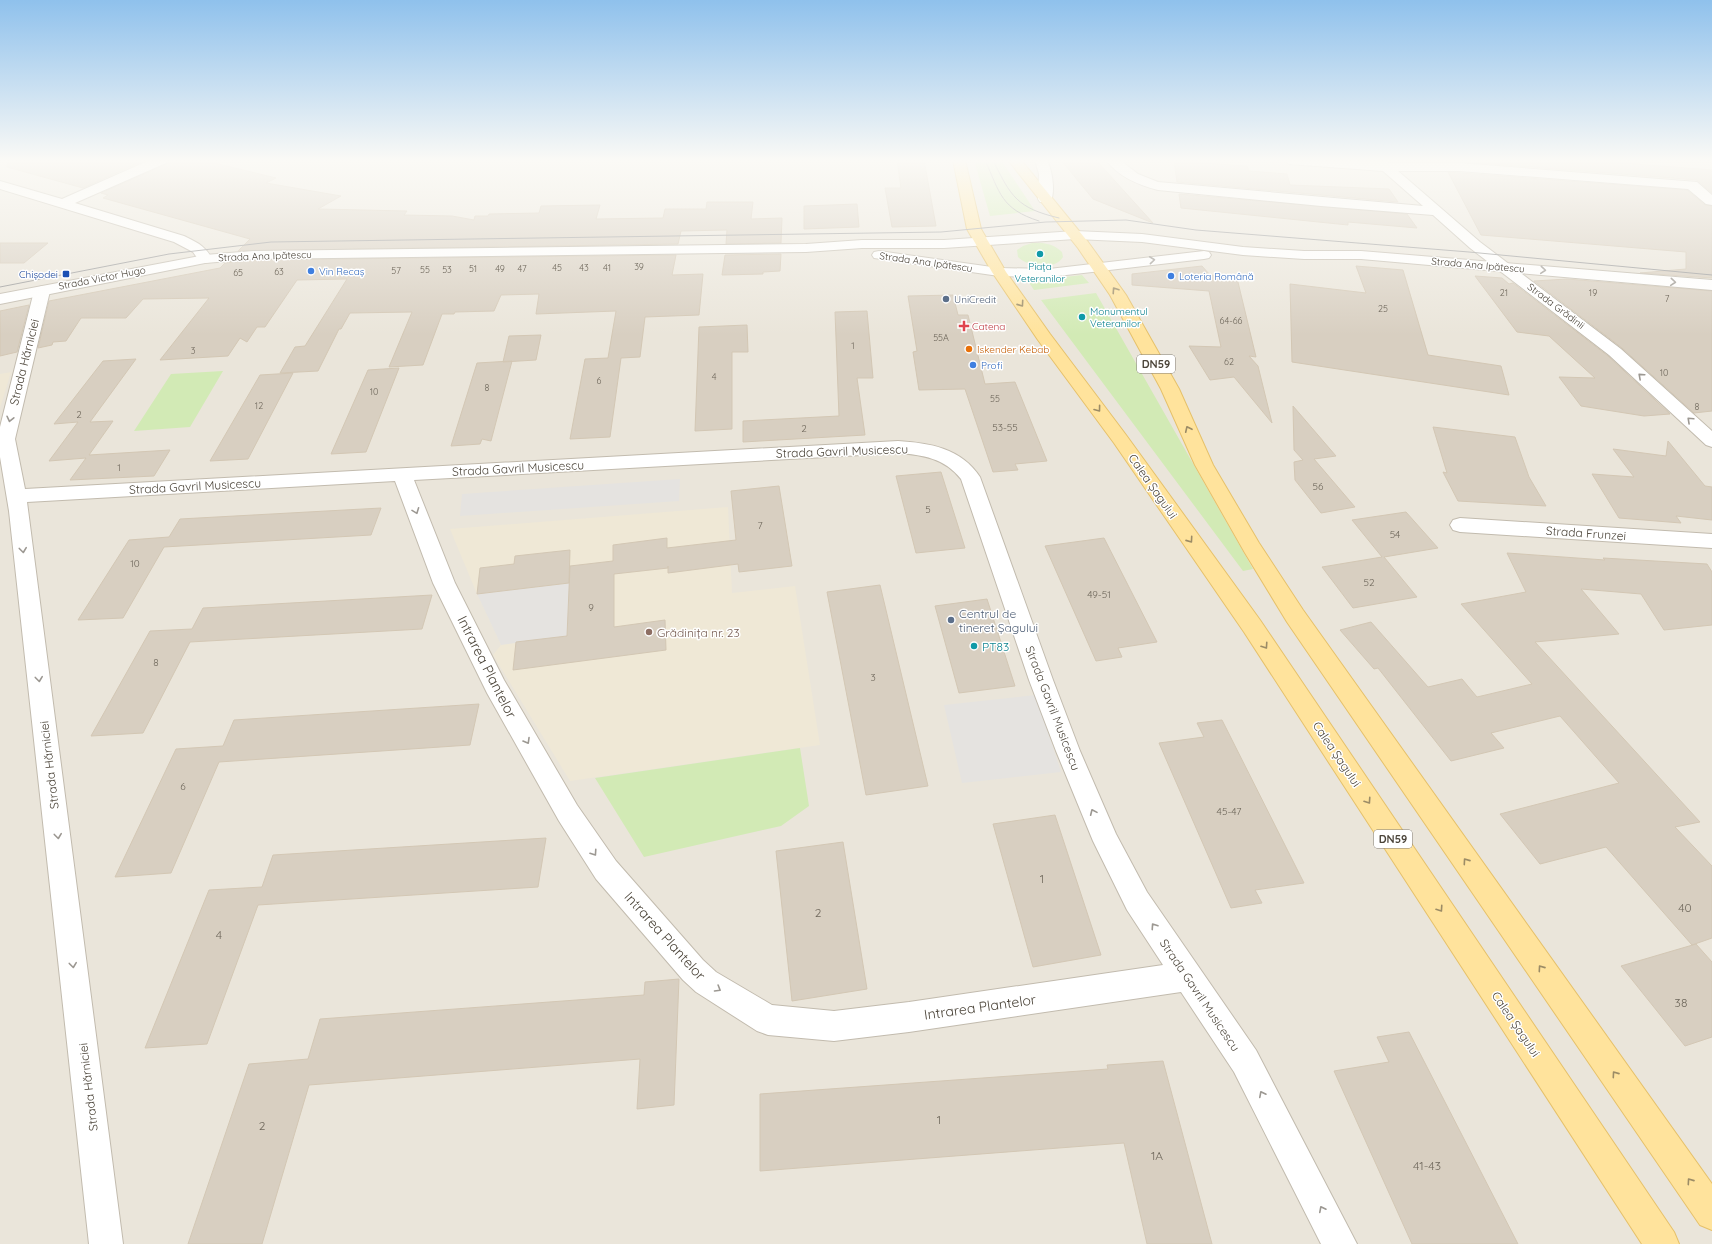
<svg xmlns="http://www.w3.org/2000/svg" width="1712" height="1244" font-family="Quicksand,sans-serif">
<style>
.residential{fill:#eae5da}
.education{fill:#efe8d6}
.green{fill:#d2eab5}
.parking{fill:#e5e3e0}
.building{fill:#d8cfc1;stroke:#d3c7b4}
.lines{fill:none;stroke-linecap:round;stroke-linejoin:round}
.minor-casing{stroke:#c2bbae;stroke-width:2}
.tertiary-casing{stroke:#c2bbae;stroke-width:2}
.primary-casing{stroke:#e6c16a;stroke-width:2}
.minor{fill:#fff;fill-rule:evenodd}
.tertiary{fill:#fff;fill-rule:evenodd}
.primary{fill:#ffe39c;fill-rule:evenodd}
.tram{stroke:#9a9a9a;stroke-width:1}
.oneway{stroke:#9c9892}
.oneway2{stroke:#9c8c66}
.culture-dot{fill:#0f9aa8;stroke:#fff;stroke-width:1.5}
.shop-dot{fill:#3f7fe0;stroke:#fff;stroke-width:1.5}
.transit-dot{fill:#1a4fb4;stroke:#fff;stroke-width:1.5}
.service-dot{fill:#5c6f8a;stroke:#fff;stroke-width:1.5}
.health-dot{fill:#e0444e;stroke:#fff;stroke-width:1.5}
.food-dot{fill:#e8710a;stroke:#fff;stroke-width:1.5}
.education-dot{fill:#8d6e63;stroke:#fff;stroke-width:1.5}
.labels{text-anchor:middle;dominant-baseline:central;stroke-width:3;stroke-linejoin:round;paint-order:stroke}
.far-number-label{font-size:9px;fill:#6e675b}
.far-street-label{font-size:10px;fill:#4b4439;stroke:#fff}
.far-culture-label{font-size:10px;fill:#0d838f;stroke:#fff}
.far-shop-label{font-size:10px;fill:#366cbe;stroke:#fff;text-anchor:start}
.far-transit-label{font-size:10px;fill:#164399;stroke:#fff;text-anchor:end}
.far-service-label{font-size:10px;fill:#4e5e75;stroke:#fff;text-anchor:start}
.far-health-label{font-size:10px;fill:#be3a42;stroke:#fff;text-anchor:start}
.far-food-label{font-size:10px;fill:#c56008;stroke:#fff;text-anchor:start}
.number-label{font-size:10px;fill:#6e675b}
.shield{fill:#fff;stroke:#817c74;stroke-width:1}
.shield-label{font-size:11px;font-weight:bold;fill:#4b4439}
.street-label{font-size:12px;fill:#4b4439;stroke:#fff}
.service-label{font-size:12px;fill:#4e5e75;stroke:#fff;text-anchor:start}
.education-label{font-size:12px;fill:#785e54;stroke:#fff;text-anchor:start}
.culture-label{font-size:12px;fill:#0d838f;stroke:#fff;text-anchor:start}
.near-number-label{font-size:12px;fill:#6e675b}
.near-street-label{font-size:14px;fill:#4b4439;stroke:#fff}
</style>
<rect width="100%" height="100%" fill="#f6f3ec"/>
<path class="residential" d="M0 160H1712V1244H0Z"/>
<path class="education" d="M11 372 0 408V374Z
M728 507 732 593 795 586 820 745 570 781 493 655 501 645 477 594 450 529Z"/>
<path class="green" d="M974 160H1001L1035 211 990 216Z
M1032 243C1043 242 1054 244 1062 252L1063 257C1054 271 1028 267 1018 257L1017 250 1023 246Z
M1082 275 1089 283 1034 290 1028 281Z
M1096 293 1253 569 1243 571 1041 300Z
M223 371 190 427 134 431 171 374Z
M800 748 809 806 781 826 644 857 595 778Z"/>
<path class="parking" d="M680 479 679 501 460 516 462 494Z
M570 583 567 636 501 645 477 594Z
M1036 695 1061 772 962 783 944 705Z"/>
<path class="building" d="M8 160H145L83 188 7 167Z
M169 160H202L276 178 266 183 341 196 318 209 407 211 404 215 452 216 474 220 475 216H488L489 214 539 213 541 206 600 205 596 219 663 218 665 209H706L707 202H753L751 219 782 218 781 243 726 244 727 230 681 231 678 244 238 251 250 239 103 198 108 195 101 193 167 164Z
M897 160H924L936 226 892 227 885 188H901Z
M1061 160H1096L1153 223 1093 199Z
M1442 160H1585L1712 170V193L1697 180Z
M1174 161 1247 166 1249 171 1287 174 1290 185 1389 189 1398 202 1177 182Z
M1448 172 1687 190 1705 205 1712 206V278L1640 273 1686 269V252L1481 235Z
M1179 194 1407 214 1417 228 1348 222V225L1181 208Z
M857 204 859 227 804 229V206Z
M0 243H48L24 263H0Z
M781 254 780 271 763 272V274L722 275 725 255Z
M676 255 672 275 703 274 699 315 645 317 640 357 621 358 610 437 570 439 585 359 608 358 616 311 536 314 539 294 501 295 494 311 455 312 454 314H442L423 365 389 367 412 312 350 313 341 329H339L318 371 280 373 295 347 305 346 347 279 297 280 265 327H257L247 342 240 338 228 356 160 360 209 298 143 299 126 318H81L66 341 53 342 52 345 38 348 49 301 220 268 225 263 253 260Z
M1202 266 1210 275 1237 278 1256 357 1249 356 1258 366 1272 423 1234 377 1210 380 1189 346 1221 347 1209 291 1132 285V274Z
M1356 266 1403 270 1428 355 1501 366 1509 395 1292 362 1290 284 1366 293Z
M1475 276 1502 278 1509 284 1513 283 1608 356 1670 414 1644 416 1581 406 1559 377 1595 378 1549 336 1517 332Z
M1567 279 1712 291V411L1694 413 1622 348 1534 281Z
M953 295 958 315H968L985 384 1015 382 1047 461 1015 464 1018 470 993 472 965 389 919 390 913 352 917 351 908 296Z
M29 305 17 352 0 356V311Z
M867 311 873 378H857L865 435 743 442V421L839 416 835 312Z
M747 325 748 352H732V429L695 431 699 327Z
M541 335 536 360 503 362 509 336Z
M136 359 90 422 113 421 89 455 170 450 154 476 70 480 86 458 49 461 78 422 54 424 103 361Z
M512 361 491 441 482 439 480 444 451 446 477 363Z
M399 368 366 452 331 454 368 370Z
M293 373 248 459 210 461 260 375Z
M1293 406 1336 456 1314 459 1355 507 1321 513 1295 480 1294 462 1303 460 1294 450Z
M1433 427 1515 437 1529 477 1546 506 1458 501 1443 472 1447 473Z
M1668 441 1705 486 1712 487V520L1676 516 1681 523 1619 518 1592 474 1634 477 1613 449 1666 456Z
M941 472 965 548 916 553 896 476Z
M779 486 792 566 739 572 738 564 668 573V566V568L614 574V627L665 620 666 650 513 670 516 642 567 636 570 566 613 561V545L667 538V548L736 540 731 491Z
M381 508 371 535 164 547 123 618 78 620 129 540 169 537 180 519Z
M1406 512 1438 548 1384 557 1417 597 1353 608 1322 567 1382 557 1352 520Z
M1104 538 1157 642 1118 648 1122 657 1096 661 1045 546Z
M570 550 569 583 477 594 480 568 514 564 515 556Z
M1507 553 1605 560 1603 558 1707 564 1712 572V625L1664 630 1641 594 1581 589 1619 634 1535 642 1700 822 1675 827 1712 866V938L1692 945 1606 847 1540 864 1500 814 1619 783 1560 716 1491 733 1504 748 1451 761 1378 668 1374 669 1340 630 1371 622 1428 687 1462 679 1477 697 1532 684 1461 604 1526 592Z
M880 585 928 786 866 795 827 592Z
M432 595 422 629 190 642 143 733 91 736 150 631 192 629 203 608Z
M987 599 1015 686 959 693 935 606Z
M479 704 470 745 219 762 171 873 115 877 176 749 223 746 234 720Z
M1222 720 1304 883 1255 890 1262 903 1231 908 1159 743 1204 737 1197 723Z
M1055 815 1101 955 1033 967 993 824Z
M546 838 538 887 258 905 207 1044 145 1048 209 890 262 887 273 855Z
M843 842 867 989 792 1001 776 851Z
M1696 944 1712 962V1037L1685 1046 1621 966Z
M679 979 674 1105 637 1109 640 1059 309 1085 262 1244H188L249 1064 308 1059 320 1019 644 995 645 982Z
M1409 1032 1518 1244H1412L1334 1071 1389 1062 1377 1037Z
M1163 1061 1212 1244H1147L1124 1143 760 1171V1094L1108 1069 1107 1065Z"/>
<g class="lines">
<g class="minor-casing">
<path id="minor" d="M150 160H168L166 163 75 203 184 236C196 242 206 246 212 259L210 262 205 263 200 262 193 252 174 242 0 189V181L62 199Z
M1035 160H1047C1052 170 1056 193 1050 202H1040L1038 199 1039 174Z
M1106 160H1120L1138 174 1158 182 1423 206 1383 171 1289 164 1283 160H1347L1373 162 1372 160H1386L1389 163H1459L1697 182 1712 195V205L1706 204 1688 189 1459 171H1398L1480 242 1621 349 1712 431V447L1706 445 1609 355 1470 248 1433 215 1321 206 1158 190C1138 185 1119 177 1106 160Z
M42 286 47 288 50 291 15 439 25 489 898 441C930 443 961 448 980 477L1053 680 1080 751 1116 834 1147 892 1256 1050 1357 1244H1321L1234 1072 1181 992 909 1032 834 1041 768 1035 757 1031 696 992 683 980 596 879 559 821 487 693 433 583 395 481 27 502 123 1244H89L9 511 0 457V427L34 291 37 288ZM898 453C923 455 944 458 961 479L1029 680 1056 751 1093 841 1127 910 1163 965 909 1002 834 1011 772 1005 716 972 703 960 616 861 577 805 504 680 455 583 414 480Z
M1460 518 1712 534V548L1460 532 1453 530 1450 525 1453 520Z"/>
</g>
<g class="tertiary-casing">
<path id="tertiary" d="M1075 231 1142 234 1243 247 1304 251H1361L1712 280V290L1361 259H1304L1243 255 1142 242 1075 239 944 248H862L806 252 253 259 205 263 0 304V294L205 255 253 251 806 244 862 240H944Z
M879 251 999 268 1049 269 1204 251 1209 252 1211 255 1209 258 1204 259 1049 277 999 276 874 258 872 255 874 252Z"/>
</g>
<g class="primary-casing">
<path id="primary" d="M953 160H965L981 229 1006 272 1050 334 1126 435 1260 620 1674 1232 1679 1244H1642L1244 632 1114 443 1038 340 992 272 967 229Z
M1008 160H1021L1088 242 1126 295 1179 389 1213 465 1259 543 1303 610 1712 1184V1230L1700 1225 1287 622 1245 553 1195 465 1161 389 1110 295 1078 248Z"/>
</g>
<use href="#minor" class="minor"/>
<use href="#tertiary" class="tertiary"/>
<use href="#primary" class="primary"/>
<path class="tram" d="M985 160C1000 193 1001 209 1039 221
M993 160C1011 197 1017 208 1059 218
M0 287 169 254 271 242 941 232 1046 222 1126 220 1196 230 1469 252 1712 275"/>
</g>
<defs><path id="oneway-chevron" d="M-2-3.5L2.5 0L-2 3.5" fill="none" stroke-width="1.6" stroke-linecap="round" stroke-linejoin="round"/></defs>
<g class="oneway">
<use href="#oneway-chevron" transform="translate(1152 260) rotate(-6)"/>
<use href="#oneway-chevron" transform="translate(1543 270) rotate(5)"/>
<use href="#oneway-chevron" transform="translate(1673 282) rotate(5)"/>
<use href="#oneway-chevron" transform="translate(1641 376) rotate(-138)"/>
<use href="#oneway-chevron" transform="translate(10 419) rotate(103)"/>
<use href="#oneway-chevron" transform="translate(1690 420) rotate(-137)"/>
<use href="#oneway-chevron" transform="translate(416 511) rotate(69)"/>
<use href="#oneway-chevron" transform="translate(23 550) rotate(83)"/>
<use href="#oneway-chevron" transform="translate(39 679) rotate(83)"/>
<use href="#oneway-chevron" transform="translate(527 741) rotate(60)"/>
<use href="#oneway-chevron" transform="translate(1093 812) rotate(-114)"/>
<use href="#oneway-chevron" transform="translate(58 836) rotate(83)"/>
<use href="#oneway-chevron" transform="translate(594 853) rotate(56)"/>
<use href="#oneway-chevron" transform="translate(1154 926) rotate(-124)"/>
<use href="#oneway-chevron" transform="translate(73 965) rotate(83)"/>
<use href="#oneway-chevron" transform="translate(718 989) rotate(31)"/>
<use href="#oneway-chevron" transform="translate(1262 1094) rotate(-117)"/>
<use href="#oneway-chevron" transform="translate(1322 1209) rotate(-117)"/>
</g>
<g class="oneway2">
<use href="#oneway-chevron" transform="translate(1115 290) rotate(-124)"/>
<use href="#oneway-chevron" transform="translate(1021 304) rotate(55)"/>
<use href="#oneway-chevron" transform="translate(1098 409) rotate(53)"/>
<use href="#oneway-chevron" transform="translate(1188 429) rotate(-115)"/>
<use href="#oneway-chevron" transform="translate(1190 540) rotate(55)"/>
<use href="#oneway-chevron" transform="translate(1265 646) rotate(56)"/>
<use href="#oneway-chevron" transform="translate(1368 801) rotate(56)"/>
<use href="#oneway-chevron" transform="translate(1466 861) rotate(-125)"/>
<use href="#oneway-chevron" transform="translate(1440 909) rotate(56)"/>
<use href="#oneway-chevron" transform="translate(1541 968) rotate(-125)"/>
<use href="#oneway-chevron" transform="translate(1615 1074) rotate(-125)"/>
<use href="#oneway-chevron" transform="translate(1690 1181) rotate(-125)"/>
</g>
<linearGradient id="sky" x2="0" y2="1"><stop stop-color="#8fc1ec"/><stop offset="0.48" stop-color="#fbfaf6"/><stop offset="1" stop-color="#fbfaf6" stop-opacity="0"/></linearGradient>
<rect width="1712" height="335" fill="url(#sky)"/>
<g class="culture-dot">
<circle cx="1040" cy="254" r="4"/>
<circle cx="1082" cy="317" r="4"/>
<circle cx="974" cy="646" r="4"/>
</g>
<g class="shop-dot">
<circle cx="311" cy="271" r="4"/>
<circle cx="1171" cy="276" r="4"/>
<circle cx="973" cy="365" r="4"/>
</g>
<rect class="transit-dot" x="62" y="270" width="8" height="8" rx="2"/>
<g class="service-dot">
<circle cx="946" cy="299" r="4"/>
<circle cx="951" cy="620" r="4"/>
</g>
<path class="health-dot" d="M962 320h4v4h4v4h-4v4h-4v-4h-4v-4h4z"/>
<circle class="food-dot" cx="969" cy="349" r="4"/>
<circle class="education-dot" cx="649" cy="632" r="4"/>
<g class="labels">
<g class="far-number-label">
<text x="639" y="266">39</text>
<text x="557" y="267">45</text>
<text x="584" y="267">43</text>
<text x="607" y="267">41</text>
<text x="473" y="268">51</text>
<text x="500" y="268">49</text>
<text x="522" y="268">47</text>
<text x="425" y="269">55</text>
<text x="447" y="269">53</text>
<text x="396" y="270">57</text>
<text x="279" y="271">63</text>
<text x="238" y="272">65</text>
<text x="1504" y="292">21</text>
<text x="1593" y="292">19</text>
<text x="1667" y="298">7</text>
<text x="1383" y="308">25</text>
<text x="1231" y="320">64-66</text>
<text x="941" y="337">55A</text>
<text x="853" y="345">1</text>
<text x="193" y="350">3</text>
<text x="1229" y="361">62</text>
<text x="1664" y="372">10</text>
<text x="714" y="376">4</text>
<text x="599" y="380">6</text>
<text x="487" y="387">8</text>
<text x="374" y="391">10</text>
<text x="995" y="398">55</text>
<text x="259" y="405">12</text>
<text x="1697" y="406">8</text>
</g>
<g class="far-street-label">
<text transform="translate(265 256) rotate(-2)">Strada Ana Ipătescu</text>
<text transform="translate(926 262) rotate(8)">Strada Ana Ipătescu</text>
<text transform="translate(1478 265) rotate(5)">Strada Ana Ipătescu</text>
<text transform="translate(102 278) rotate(-11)">Strada Victor Hugo</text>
<text transform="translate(1556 306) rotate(37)">Strada Grădinii</text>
</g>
<g class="far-culture-label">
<text x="1040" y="266">Piața<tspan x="1040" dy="12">Veteranilor</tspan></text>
<text x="1090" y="311" text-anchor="start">Monumentul<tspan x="1090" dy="12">Veteranilor</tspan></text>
</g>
<g class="far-shop-label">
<text x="319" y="271">Vin Recaș</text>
<text x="1179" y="276">Loteria Română</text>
<text x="981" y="365">Profi</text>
</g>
<g class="far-transit-label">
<text x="58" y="274">Chișodei</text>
</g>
<g class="far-service-label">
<text x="954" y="299">UniCredit</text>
</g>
<g class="far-health-label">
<text x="972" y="326">Catena</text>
</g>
<g class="far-food-label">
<text x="977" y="349">Iskender Kebab</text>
</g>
<g class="number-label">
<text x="79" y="414">2</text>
<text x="1005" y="427">53-55</text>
<text x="804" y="428">2</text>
<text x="119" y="467">1</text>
<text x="1318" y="486">56</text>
<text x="928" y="509">5</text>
<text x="760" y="525">7</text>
<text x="1395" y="534">54</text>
<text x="135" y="563">10</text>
<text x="1369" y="582">52</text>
<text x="1099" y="594">49-51</text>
<text x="591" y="607">9</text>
<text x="156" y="662">8</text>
<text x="873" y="677">3</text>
<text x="183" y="786">6</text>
<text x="1229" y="811">45-47</text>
</g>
<g class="shield">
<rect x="1137" y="355" width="38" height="18" rx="3"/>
<rect x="1374" y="830" width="38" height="18" rx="3"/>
</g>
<g class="shield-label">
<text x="1156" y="364">DN59</text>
<text x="1393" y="839">DN59</text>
</g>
<g class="street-label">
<text transform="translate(24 362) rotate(-76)">Strada Hărniciei</text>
<text transform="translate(842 451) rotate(-2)">Strada Gavril Musicescu</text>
<text transform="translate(518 468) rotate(-3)">Strada Gavril Musicescu</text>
<text transform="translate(195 486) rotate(-3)">Strada Gavril Musicescu</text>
<text transform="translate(1153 486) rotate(55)">Calea Șagului</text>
<text transform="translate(1586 533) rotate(4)">Strada Frunzei</text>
<text transform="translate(1053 708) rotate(69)">Strada Gavril Musicescu</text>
<text transform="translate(1337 754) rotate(56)">Calea Șagului</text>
<text transform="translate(49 765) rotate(-97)">Strada Hărniciei</text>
<text transform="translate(1200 995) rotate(56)">Strada Gavril Musicescu</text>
<text transform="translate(1516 1024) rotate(56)">Calea Șagului</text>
<text transform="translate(88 1087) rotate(-97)">Strada Hărniciei</text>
</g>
<g class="service-label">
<text x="959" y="613">Centrul de<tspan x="959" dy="14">tineret Șagului</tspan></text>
</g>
<g class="education-label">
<text x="657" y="632">Grădinița nr. 23</text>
</g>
<g class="culture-label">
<text x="982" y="646">PT83</text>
</g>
<g class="near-number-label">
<text x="1042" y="878">1</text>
<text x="1685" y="907">40</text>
<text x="818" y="912">2</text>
<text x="219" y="934">4</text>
<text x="1681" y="1002">38</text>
<text x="939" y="1119">1</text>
<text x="262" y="1125">2</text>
<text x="1157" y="1155">1A</text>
<text x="1427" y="1165">41-43</text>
</g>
<g class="near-street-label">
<text transform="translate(487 667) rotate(63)">Intrarea Plantelor</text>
<text transform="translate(665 936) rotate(48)">Intrarea Plantelor</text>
<text transform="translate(980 1007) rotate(-8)">Intrarea Plantelor</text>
</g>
</g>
</svg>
